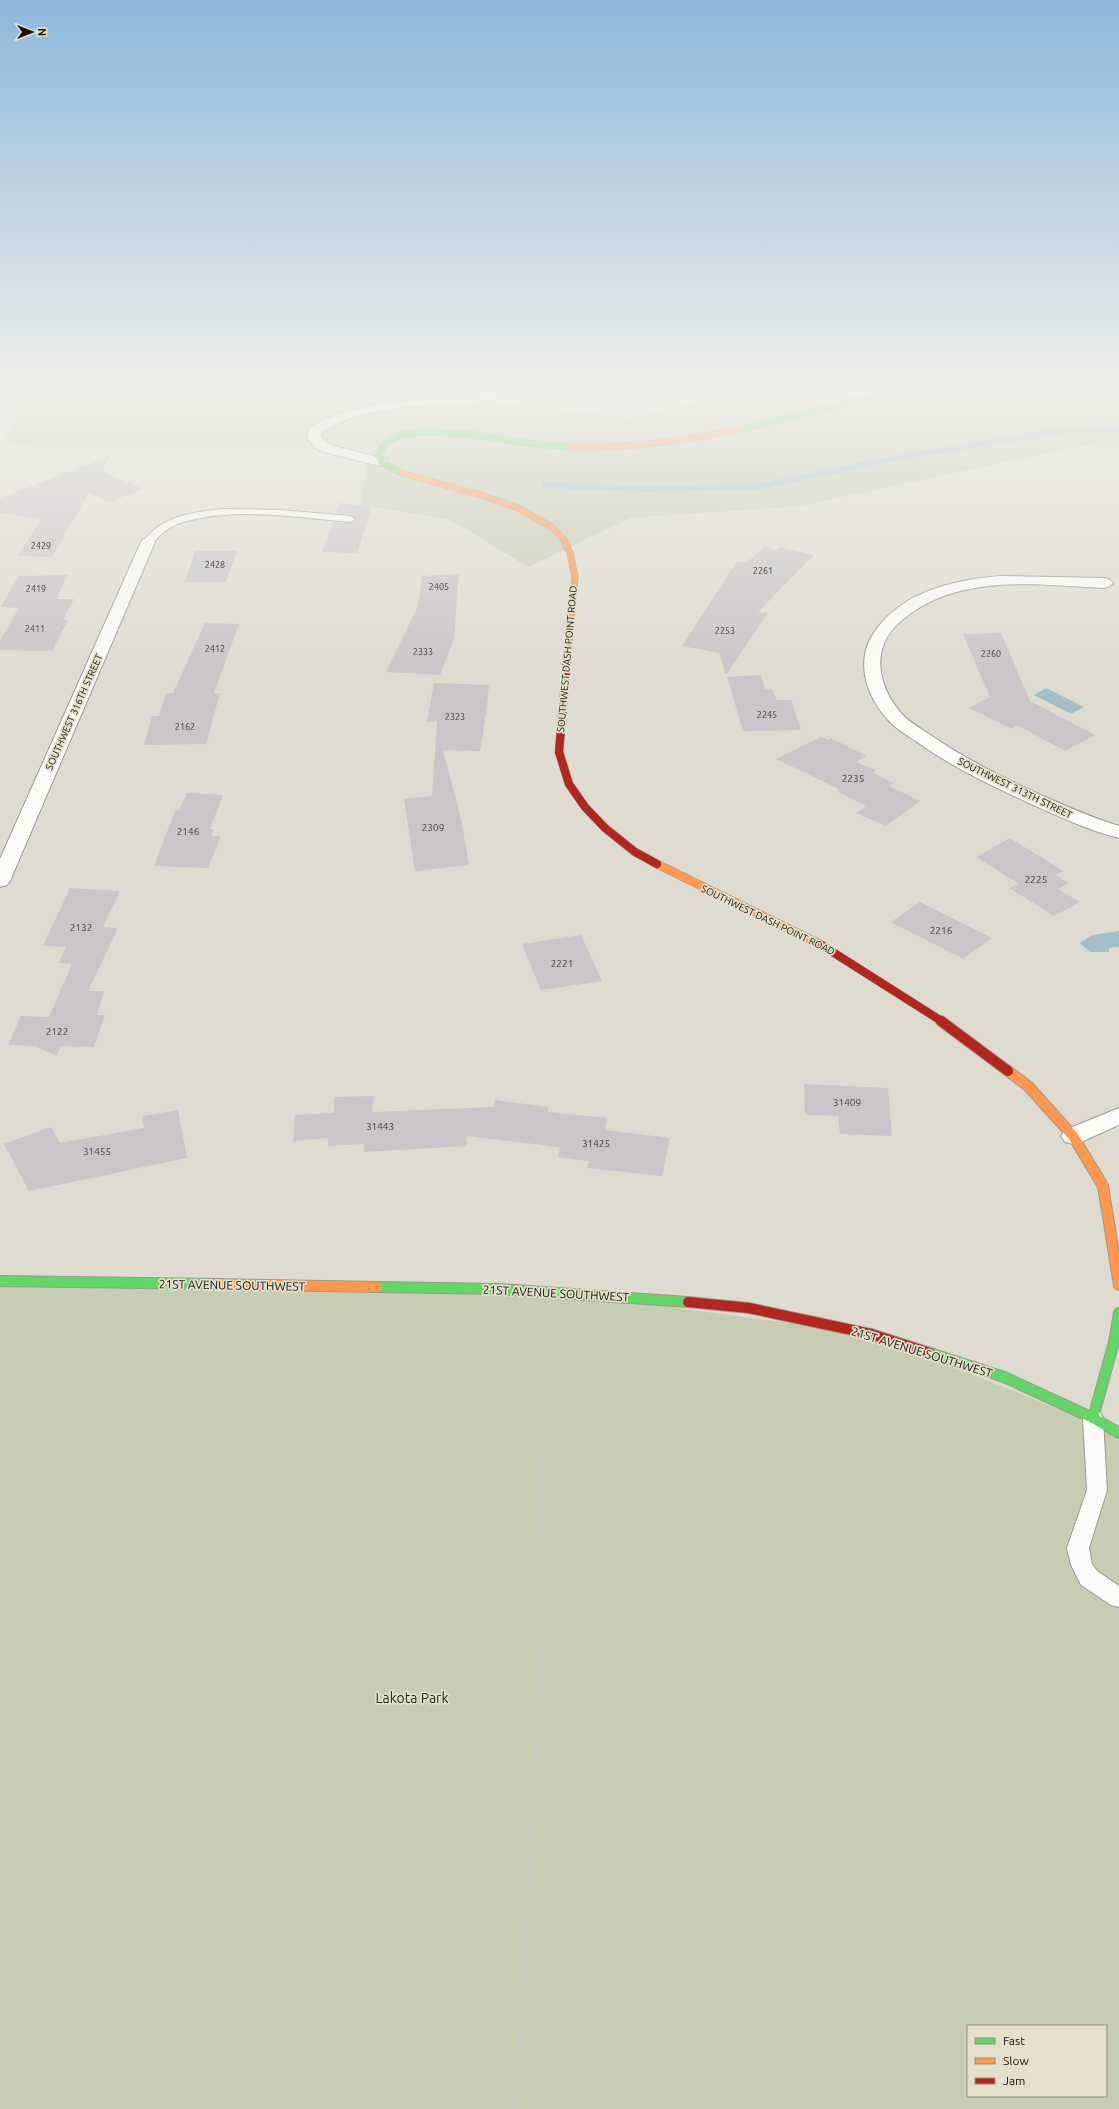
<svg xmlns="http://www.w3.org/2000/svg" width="1119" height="2109" font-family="Ubuntu,sans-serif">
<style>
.green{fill:#c6cdb3;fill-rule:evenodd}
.water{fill:#a2bfc9}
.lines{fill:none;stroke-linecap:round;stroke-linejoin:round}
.stream{stroke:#a2bfc9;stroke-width:6}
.building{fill:#c9c5c8}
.lane-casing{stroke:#9b9991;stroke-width:2}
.street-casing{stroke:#9b9991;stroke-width:2}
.fast-far1-casing{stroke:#9b9991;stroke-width:7}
.fast-casing{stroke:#9b9991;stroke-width:12}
.slow-far2-casing{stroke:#9b9991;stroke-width:7}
.slow-far1-casing{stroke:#9b9991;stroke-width:9}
.slow-casing{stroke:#9b9991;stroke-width:12}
.jam-far2-casing{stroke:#9b9991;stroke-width:7}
.jam-far1-casing{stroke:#9b9991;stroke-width:9}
.jam-casing{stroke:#9b9991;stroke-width:12}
.path-far1{stroke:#cac9c6;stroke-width:3;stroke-dasharray:3.5 3.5;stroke-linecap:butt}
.path{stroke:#cac9c6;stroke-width:3.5;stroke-dasharray:4.5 4.5;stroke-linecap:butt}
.lane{fill:#fafaf8;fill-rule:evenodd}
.street{fill:#fafaf8;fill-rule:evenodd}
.fast-far1{stroke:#63d668;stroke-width:6}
.fast{stroke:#63d668;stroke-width:10}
.slow-far2{stroke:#ff974d;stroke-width:6}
.slow-far1{stroke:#ff974d;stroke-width:8}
.slow{stroke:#ff974d;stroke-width:10}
.jam-far2{stroke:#b3261e;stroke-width:6}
.jam-far1{stroke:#b3261e;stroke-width:8}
.jam{stroke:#b3261e;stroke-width:10}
.labels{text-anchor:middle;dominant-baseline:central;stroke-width:3.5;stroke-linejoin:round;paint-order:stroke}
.far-number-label{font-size:9px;fill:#44413c}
.far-street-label{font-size:10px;fill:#17150e;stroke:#e4e0cb}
.number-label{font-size:10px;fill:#44413c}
.street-label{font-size:12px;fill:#17150e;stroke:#e4e0cb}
.near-park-label{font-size:14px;fill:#222f03;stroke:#e4e0cb}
</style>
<rect width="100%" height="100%" fill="#dedcd1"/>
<path class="green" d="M766 384H1119V447L1081 446 799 506 631 518 528 567 451 520 360 505 370 449H44L3 442 28 398 407 393 630 418Z
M0 1281 558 1292 871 1334 1119 1433V2109H0ZM968 2026H1106V2096H968Z"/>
<path class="water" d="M1046 688 1084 707 1071 714 1034 695Z
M1119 931V947H1113L1109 949V952H1090L1080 943 1092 935Z"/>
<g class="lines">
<path class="stream" d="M545 485 649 489 760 486 906 456 1062 431 1119 429"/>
</g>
<path class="building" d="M110 456 102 471 143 489 109 502 89 493 52 557 18 556 40 520 0 513V498Z
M340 503 372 507 357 553 322 552 333 522 350 523 356 520 350 515 336 513Z
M765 547 776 550 780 547 814 555 758 612 768 613 726 675 719 653 682 646 737 561 746 563Z
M195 551H237L226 582H185Z
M459 574 454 639 440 675 386 672 418 606 422 576Z
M68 575 56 599H74L63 620H68L52 651 0 650V641L19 608 1 607 18 576Z
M205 623 239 624 214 693H220L206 744 144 745 152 716H159L166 693H173Z
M1001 633 1030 701 1095 735 1065 751 1017 725 1012 729 969 708 990 697 963 634Z
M761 675 765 690 772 689 777 700H791L801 730 743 731 727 677Z
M434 683 489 685 486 713 480 751 443 750 461 819 469 865 415 871 404 799 432 796 437 722H427Z
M821 737 828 740 831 738 867 756 856 762 876 770 873 773 894 783 889 786 920 801 886 826 856 813 866 806 837 791 839 789 776 759Z
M187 793 223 795 210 829H214L211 836H221L208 868 154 866 175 811H179Z
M1010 838 1063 871 1055 875 1069 883 1058 889 1080 902 1054 916 1009 888 1019 884 976 857Z
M70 888 120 891 103 927 118 928 88 991H104L97 1015H105L94 1047 61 1046 56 1056 36 1046 8 1045 21 1016 49 1017 72 964 59 963 66 947 43 946Z
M920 902 992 938 963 959 891 922Z
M581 935 602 981 541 990 522 944Z
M804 1084 888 1088 892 1136 840 1134 838 1116 805 1115Z
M374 1096 372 1111 374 1112 493 1107 495 1100 548 1107V1112L607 1118 605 1130 670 1138 662 1176 587 1168 589 1161 558 1157 560 1147 466 1136 467 1146 364 1152V1144L328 1146V1138L293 1141 295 1115 334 1113V1097Z
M178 1110 187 1158 29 1191 4 1144 51 1127 60 1143 144 1128 142 1116Z"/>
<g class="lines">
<g class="lane-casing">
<path id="lane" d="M224 509 280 510 350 516 355 519 350 522C296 517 236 507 183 522 177 524 169 528 164 532 158 536 155 543 148 545L143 542C162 515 194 512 224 509Z
M1093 1410 1100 1412 1103 1418 1107 1490 1089 1548 1092 1564 1097 1571 1119 1586V1607L1111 1605 1081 1585 1071 1565 1067 1548 1087 1490 1083 1418 1086 1412Z"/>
</g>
<g class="street-casing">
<path id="street" d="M532 384H551L549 387C531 392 512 397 493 400 446 406 358 404 321 433V437L327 443 334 446 385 459 387 462 380 466 324 452 317 449 307 438 309 429C320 420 334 416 348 412 408 394 472 401 532 384Z
M148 538 153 539 155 542 10 881 7 885 0 887V859L141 542 143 539Z
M1000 576 1105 578 1110 580 1113 583 1110 586 1105 588C1039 585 962 573 906 617 895 625 885 637 882 650 876 673 887 698 902 714 909 722 920 728 929 734 965 759 1003 778 1043 796 1068 807 1093 818 1119 826V838C1087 830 1058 816 1029 803 990 785 952 767 917 742 908 736 898 730 890 722 865 696 853 658 878 627 907 590 955 580 1000 576Z
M1119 1108V1125L1081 1142 1073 1144 1065 1142 1061 1136 1065 1130Z"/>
</g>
<g class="fast-far1-casing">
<path id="fast-far1" d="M741 429 869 398 962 384
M401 473 382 463 378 454 387 442 402 435 422 432 469 434 525 443 570 447"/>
</g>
<g class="fast-casing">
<path id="fast" d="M0 1281 217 1284
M377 1287 499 1289 688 1302
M930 1353 1004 1377 1093 1418 1119 1433
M1093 1418 1114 1342 1119 1313"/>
</g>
<g class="slow-far2-casing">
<path id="slow-far2" d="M570 447C628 449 684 441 741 429
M401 473 477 494 518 508 552 527 564 540 570 553 575 577 568 654"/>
</g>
<g class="slow-far1-casing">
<path id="slow-far1" d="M657 864 820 944"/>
</g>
<g class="slow-casing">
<path id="slow" d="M1008 1071 1028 1086 1073 1136 1103 1186 1119 1285
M217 1284 377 1287"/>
</g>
<g class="jam-far2-casing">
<path id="jam-far2" d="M567 661 568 654"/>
</g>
<g class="jam-far1-casing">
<path id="jam-far1" d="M567 660 559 752 569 784 585 807 605 828 635 852 657 864
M820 944 943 1022"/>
</g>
<g class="jam-casing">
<path id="jam" d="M941 1021 1008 1071
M688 1302 749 1308 871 1334 930 1353"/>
</g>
<path class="path-far1" d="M499 1318V1348L525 1394 538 1426 542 1494"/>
<path class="path" d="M515 2109 544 1621 542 1493"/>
<use href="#lane" class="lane"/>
<use href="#street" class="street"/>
<use href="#fast-far1" class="fast-far1"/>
<use href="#fast" class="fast"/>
<use href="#slow-far2" class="slow-far2"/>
<use href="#slow-far1" class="slow-far1"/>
<use href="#slow" class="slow"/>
<use href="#jam-far2" class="jam-far2"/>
<use href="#jam-far1" class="jam-far1"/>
<use href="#jam" class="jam"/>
</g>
<linearGradient id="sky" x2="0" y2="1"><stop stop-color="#8cb8dc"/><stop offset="0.57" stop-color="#f0efea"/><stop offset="1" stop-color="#f0efea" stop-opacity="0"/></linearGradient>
<rect width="1119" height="679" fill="url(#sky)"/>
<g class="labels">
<g class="far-number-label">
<text x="41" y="546">2429</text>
<text x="215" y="565">2428</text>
<text x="763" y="571">2261</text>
<text x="439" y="587">2405</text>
<text x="36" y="589">2419</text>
<text x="35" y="629">2411</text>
<text x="725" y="631">2253</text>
<text x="215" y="649">2412</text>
<text x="423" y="652">2333</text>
<text x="991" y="654">2260</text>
<text x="767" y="715">2245</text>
<text x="455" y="717">2323</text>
<text x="185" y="727">2162</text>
</g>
<g class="far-street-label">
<text transform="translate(567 659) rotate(-85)">SOUTHWEST DASH POINT ROAD</text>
<text transform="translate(74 712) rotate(-66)">SOUTHWEST 316TH STREET</text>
<text transform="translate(1015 788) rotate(26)">SOUTHWEST 313TH STREET</text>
<text transform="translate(768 920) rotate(26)">SOUTHWEST DASH POINT ROAD</text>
</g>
<g class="number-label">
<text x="853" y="778">2235</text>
<text x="433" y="827">2309</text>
<text x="188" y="831">2146</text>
<text x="1036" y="879">2225</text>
<text x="81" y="927">2132</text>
<text x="941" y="930">2216</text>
<text x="562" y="963">2221</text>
<text x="57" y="1031">2122</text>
<text x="847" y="1102">31409</text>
<text x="380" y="1126">31443</text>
<text x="596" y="1143">31425</text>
<text x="97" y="1151">31455</text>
</g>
<g class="street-label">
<text transform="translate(232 1285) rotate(1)">21ST AVENUE SOUTHWEST</text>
<text transform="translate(556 1293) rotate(3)">21ST AVENUE SOUTHWEST</text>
<text transform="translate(922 1352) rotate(17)">21ST AVENUE SOUTHWEST</text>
</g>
<g class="near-park-label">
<text x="412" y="1698">Lakota Park</text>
</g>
</g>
<rect x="967" y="2025" width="140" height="72" fill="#e4e0cb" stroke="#928f7f"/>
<rect x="975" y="2038" width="20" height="6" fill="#63d668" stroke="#928f7f"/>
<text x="1003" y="2045" font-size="12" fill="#17150e">Fast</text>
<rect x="975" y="2058" width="20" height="6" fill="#ff974d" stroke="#928f7f"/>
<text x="1003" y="2065" font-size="12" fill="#17150e">Slow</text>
<rect x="975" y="2078" width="20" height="6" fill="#b3261e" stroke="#928f7f"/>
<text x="1003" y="2085" font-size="12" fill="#17150e">Jam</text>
<g transform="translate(32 32) rotate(90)" stroke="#e4e0cb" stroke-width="3" paint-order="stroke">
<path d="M0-3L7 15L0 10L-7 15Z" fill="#17150e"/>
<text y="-6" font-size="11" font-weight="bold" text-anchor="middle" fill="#17150e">N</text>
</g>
</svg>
